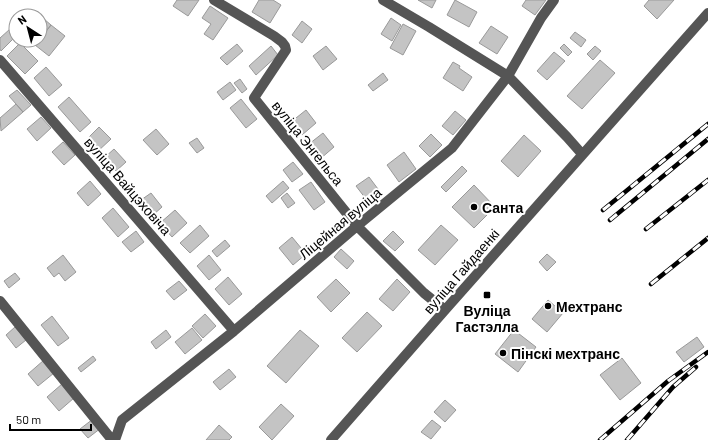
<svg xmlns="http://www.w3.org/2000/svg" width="708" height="440" font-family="Barlow,sans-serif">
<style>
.building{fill:#c4c4c4;stroke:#999}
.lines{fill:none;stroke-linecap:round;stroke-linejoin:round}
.minor{stroke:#555;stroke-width:10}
.rail-casing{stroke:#000;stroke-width:4.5}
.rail{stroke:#fff;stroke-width:3;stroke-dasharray:9;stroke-linecap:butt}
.poi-dot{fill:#000;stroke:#fff;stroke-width:1.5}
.labels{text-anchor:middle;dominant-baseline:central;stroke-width:4;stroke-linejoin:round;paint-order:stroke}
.street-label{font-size:14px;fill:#000;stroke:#fff}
.poi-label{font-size:14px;font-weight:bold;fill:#000;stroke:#fff;text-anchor:start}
</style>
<rect width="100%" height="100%" fill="#fff"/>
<path class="building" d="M177 0H199L188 16 173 6Z
M259 0H273L281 5 270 23 252 12Z
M418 0H436L432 8Z
M455 0 477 12 469 27 447 15Z
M526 0H546L535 15 522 6Z
M649 0H674L657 19 644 6Z
M210 6 228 18 213 40 204 34 211 24 202 18Z
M391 18 401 25 392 41 381 34Z
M44 19 51 25 40 39V25Z
M302 21 312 29 302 43 292 35Z
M403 24 416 31 403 55 390 48Z
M51 25 65 36 49 56 35 45Z
M491 26 508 37 497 54 479 43Z
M10 29 16 36 1 51 0 49V38Z
M575 32 586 40 581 47 570 38Z
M20 43 38 61 25 74 7 56Z
M237 44 243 51 227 65 220 58Z
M564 44 572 52 568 56 560 48Z
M271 46 278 55 256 75 249 66Z
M326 46 337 59 323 70 313 56Z
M595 46 601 51 593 60 587 54Z
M554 52 565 61 547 80 537 71Z
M600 60 615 73 582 109 567 96Z
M453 62 460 66 459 68 472 77 463 91 443 78Z
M46 67 62 85 49 96 34 78Z
M383 73 388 80 373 91 368 85Z
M240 79 247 89 242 93 234 83Z
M230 82 236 90 223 100 217 92Z
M17 90 31 105 23 112 9 96Z
M69 97 91 122 80 132 58 107Z
M241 99 257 119 246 128 230 108Z
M16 104 23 112 1 131 0 118Z
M306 110 316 123 302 135 291 122Z
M455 111 466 120 453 135 442 126Z
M41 117 51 128 37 141 27 129Z
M99 127 111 139 97 152 86 140Z
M156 129 169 144 157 155 143 140Z
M323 133 334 147 320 159 309 144Z
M431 134 442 145 430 157 419 146Z
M524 135 541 151 518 177 501 161Z
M197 138 204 148 197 153 189 143Z
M63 142 75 155 64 165 52 152Z
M114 149 126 162 116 171 104 158Z
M404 152 416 169 399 182 387 165Z
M293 162 303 174 292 182 283 170Z
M462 166 467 171 446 192 441 187Z
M369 177 381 193 369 203 356 186Z
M90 181 101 194 88 206 77 193Z
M283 181 289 188 272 203 266 196Z
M311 182 325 202 314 210 299 190Z
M474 185 495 207 474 228 452 207Z
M151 193 162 207 153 215 141 200Z
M287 193 295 203 288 208 281 198Z
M113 208 129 227 118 237 102 218Z
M175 210 187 223 172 237 160 223Z
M200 225 209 236 190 253 180 243Z
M441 225 458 240 435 265 418 250Z
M136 231 144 242 131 252 122 242Z
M393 231 404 242 395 251 383 241Z
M292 237 306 254 293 265 279 248Z
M225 240 230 246 217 257 212 251Z
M341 249 354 261 347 269 334 257Z
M547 254 556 262 547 271 539 262Z
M63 255 76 272 65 281 59 273 54 277 47 268Z
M209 255 221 270 209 280 197 266Z
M15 273 20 279 9 288 4 281Z
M228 277 242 294 229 305 215 289Z
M336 279 350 293 331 312 317 297Z
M397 279 410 292 393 311 379 299Z
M179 281 187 290 174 300 166 291Z
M548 300 563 313 547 332 532 319Z
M367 312 382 326 357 352 342 338Z
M205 314 216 326 203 338 192 326Z
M52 316 69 338 58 346 41 325Z
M15 327 26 340 16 348 6 335Z
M192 328 202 340 185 354 175 342Z
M166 330 171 337 156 349 151 342Z
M300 330 319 346 286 383 267 366Z
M514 330 536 347 518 372 495 354Z
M697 337 704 347 684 362 676 352Z
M93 356 96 360 81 372 78 368Z
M622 358 641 383 620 400 600 375Z
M44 360 54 373 38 386 28 374Z
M229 369 236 377 220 390 213 382Z
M62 384 74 398 59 411 47 397Z
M445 400 456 410 445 422 434 412Z
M281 404 294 416 272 440 259 427Z
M93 419 101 428 88 438 80 429Z
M432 420 441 427 431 439 421 432Z
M219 425 232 437 229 440H206Z"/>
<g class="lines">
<path class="minor" d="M214 0 274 36 282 42 285 46 286 50 254 98 357 226 424 293 445 310
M383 0 429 27 508 76 567 137 582 154
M0 60 234 331
M0 301 112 440
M115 440 122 420 234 331 357 226 452 148 508 76 541 18 554 0
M331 440 445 310 708 13"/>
<g class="rail-casing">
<path id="rail" d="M603 210 708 124
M610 220 708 139
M646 229 708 180
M651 284 708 238
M600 440 668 381 708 352
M627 440 673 387 696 367"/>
</g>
<use href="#rail" class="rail"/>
</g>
<g class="poi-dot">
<circle cx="474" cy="207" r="4"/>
<rect x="483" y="291" width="8" height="8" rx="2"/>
<circle cx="548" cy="306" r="4"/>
<circle cx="503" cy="353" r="4"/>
</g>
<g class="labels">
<g class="street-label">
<text transform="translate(308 143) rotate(51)">вуліца Энгельса</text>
<text transform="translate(128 186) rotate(49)">вуліца Вайцэховіча</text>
<text transform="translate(340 223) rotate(-40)">Ліцейная вуліца</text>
<text transform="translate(461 271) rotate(-49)">вуліца Гайдаенкі</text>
</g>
<g class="poi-label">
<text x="482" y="207">Санта</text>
<text x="556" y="306">Мехтранс</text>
<text x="487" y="310" text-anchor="middle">Вуліца<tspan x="487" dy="16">Гастэлла</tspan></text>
<text x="511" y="353">Пінскі мехтранс</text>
</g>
</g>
<g transform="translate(28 28) rotate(324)"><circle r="19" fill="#ffffff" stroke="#999999"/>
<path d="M0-3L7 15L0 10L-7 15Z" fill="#000000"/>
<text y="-6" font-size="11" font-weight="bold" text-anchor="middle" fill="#000000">N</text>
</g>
<path d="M10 424v6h81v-6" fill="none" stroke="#000000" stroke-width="2"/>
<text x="16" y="424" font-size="12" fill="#000000" stroke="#ffffff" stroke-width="3" paint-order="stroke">50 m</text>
</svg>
